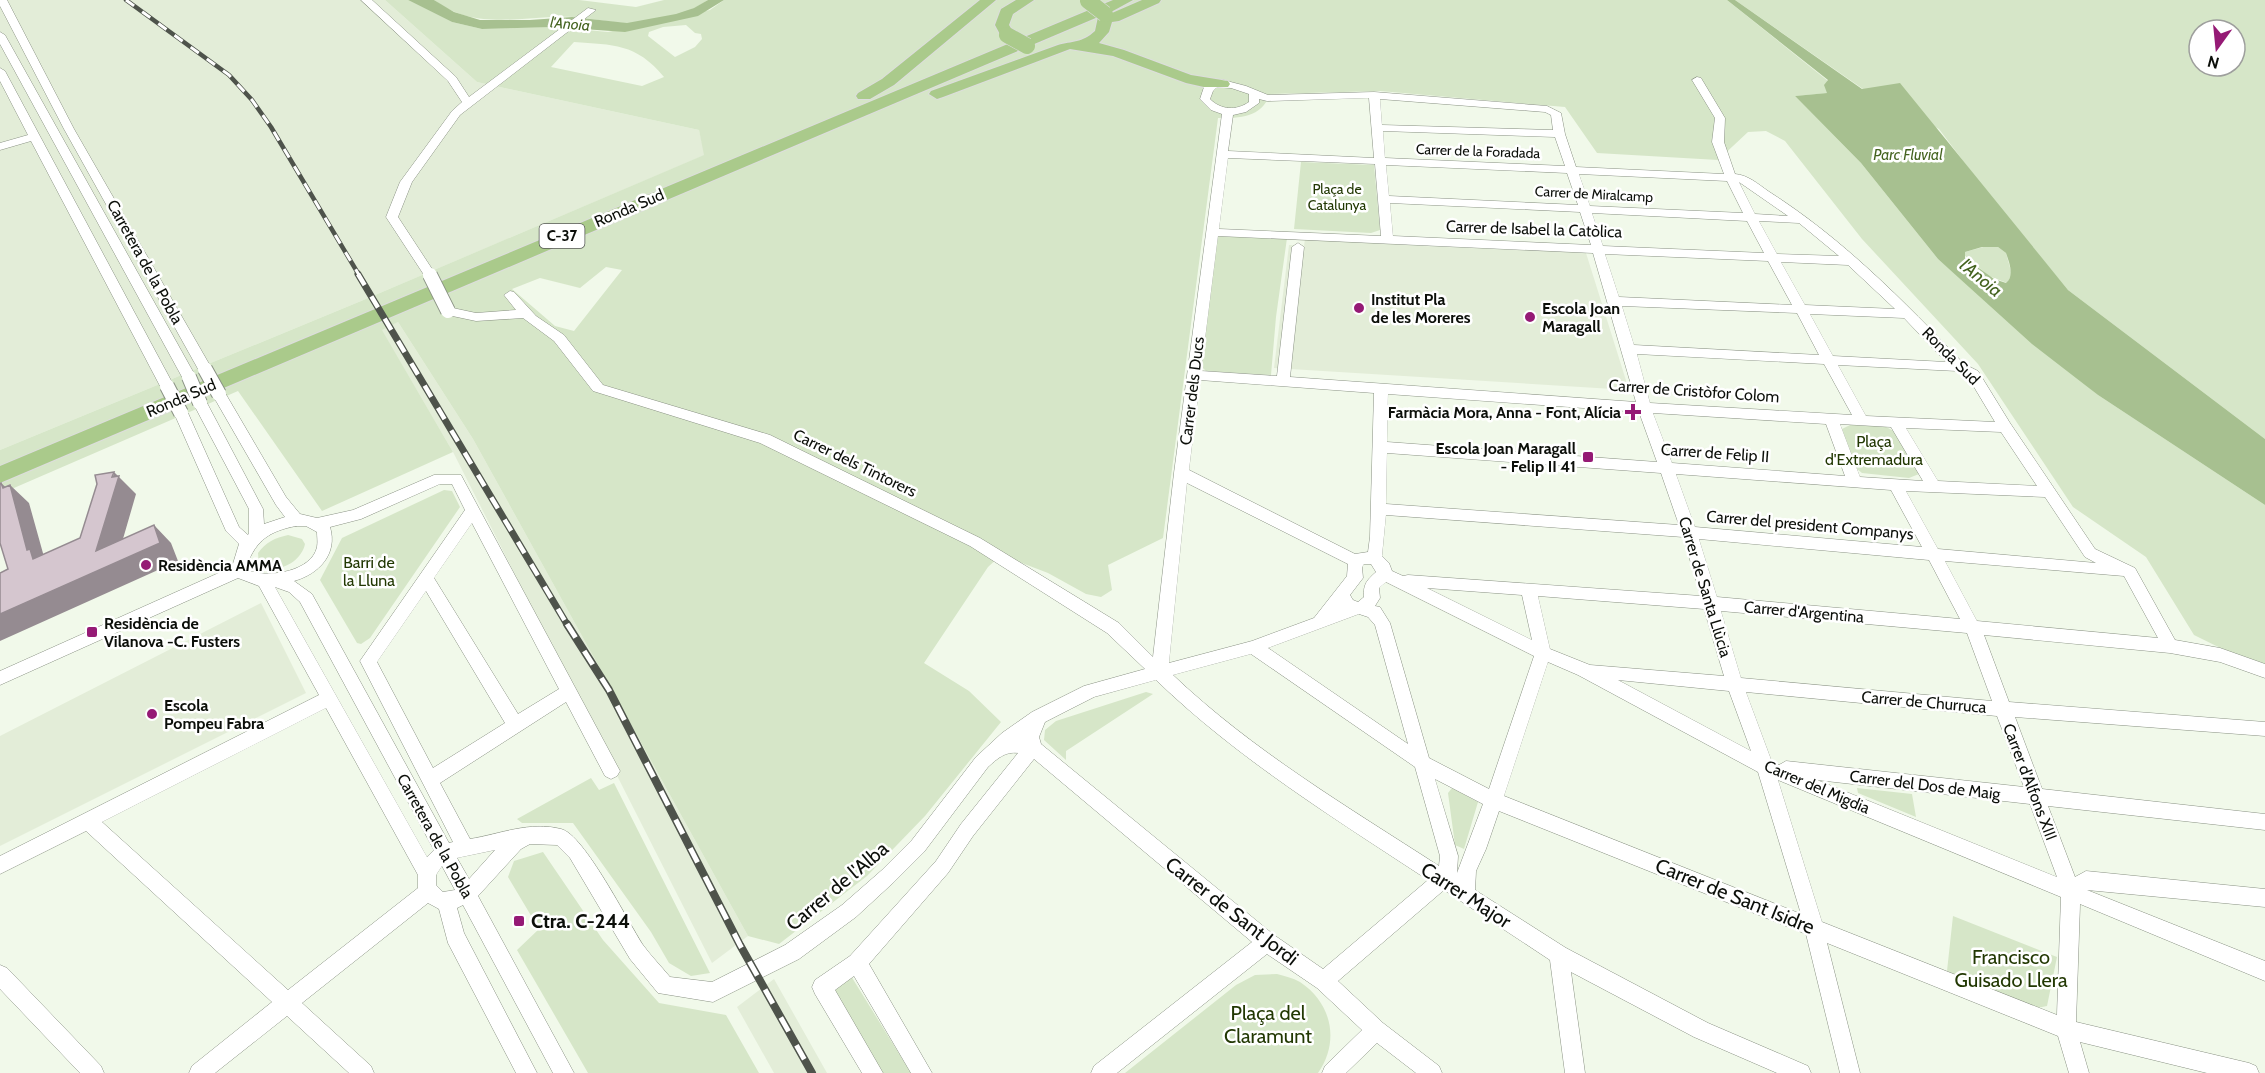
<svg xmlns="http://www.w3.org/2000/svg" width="2265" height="1073" font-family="Cabin,sans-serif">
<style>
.built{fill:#e3edd8}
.green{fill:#d6e6c8;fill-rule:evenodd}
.water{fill:#a7c090;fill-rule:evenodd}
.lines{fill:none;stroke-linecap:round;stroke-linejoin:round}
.minor-casing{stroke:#8a9284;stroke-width:1}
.highway-casing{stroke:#ddd;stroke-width:2}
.minor{fill:#fff;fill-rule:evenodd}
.highway{fill:#aaca8b;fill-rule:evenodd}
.rail-far2-casing{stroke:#4e534b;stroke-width:4.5}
.rail-far1-casing{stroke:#4e534b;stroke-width:7}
.rail-casing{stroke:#4e534b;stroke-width:8}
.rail-far2{stroke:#fff;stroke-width:3;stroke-dasharray:10;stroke-linecap:butt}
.rail-far1{stroke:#fff;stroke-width:4.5;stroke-dasharray:13;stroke-linecap:butt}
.rail{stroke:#fff;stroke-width:5;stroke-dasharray:16;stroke-linecap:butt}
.minor-bridge-casing{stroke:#8a9284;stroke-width:16;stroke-linecap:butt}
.highway-bridge-casing{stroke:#ddd;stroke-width:17;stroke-linecap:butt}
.minor-bridge{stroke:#fff;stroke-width:14}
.highway-bridge{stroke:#aaca8b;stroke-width:16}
.shaded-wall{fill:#958b91}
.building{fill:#d5c6cf;stroke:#958b91;stroke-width:1.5}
.poi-dot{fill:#951a75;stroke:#fff;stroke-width:2}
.labels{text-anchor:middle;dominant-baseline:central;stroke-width:5;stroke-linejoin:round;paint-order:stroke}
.far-street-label{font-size:14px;fill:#0c0f0a;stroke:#fff}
.far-park-label{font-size:14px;fill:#223803;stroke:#fff}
.far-water-label{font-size:15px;font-style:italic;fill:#44631f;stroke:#fff}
.shield{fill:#fff;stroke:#555754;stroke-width:1.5}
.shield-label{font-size:15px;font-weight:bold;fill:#0c0f0a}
.street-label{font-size:16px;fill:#0c0f0a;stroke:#fff}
.poi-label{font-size:16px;font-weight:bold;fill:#0c0f0a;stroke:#fff;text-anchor:start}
.park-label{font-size:16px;fill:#223803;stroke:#fff}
.water-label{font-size:18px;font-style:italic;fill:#44631f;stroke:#fff}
.near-street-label{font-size:20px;fill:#0c0f0a;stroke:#fff}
.near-poi-label{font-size:20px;font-weight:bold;fill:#0c0f0a;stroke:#fff;text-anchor:start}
.near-park-label{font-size:20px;fill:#223803;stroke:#fff}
</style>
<rect width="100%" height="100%" fill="#f1f9ea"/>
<path class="built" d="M0 0H385L477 82 699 130 705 155 361 301 0 450Z
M1305 239 1422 246 1586 253 1629 390 1274 368 1289 245 1304 246Z
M398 322 473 439 748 936 712 963 453 452 381 329Z
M261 603 306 693 0 846V736Z
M774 979 827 1073H774L737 1007Z"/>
<path class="green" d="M385 0H408L452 22 482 29 555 27 608 32 710 10 724 0H1727L1828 81V93L1795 96 1861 163 1938 259 2098 395 2265 505V670L2194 635 2146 557 2073 507 1978 364 1862 239 1785 141 1766 131 1748 132 1718 160 1597 153 1565 107 1380 91 1270 94C1261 118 1240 118 1218 118L1163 538 1108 565 1112 590 1101 597 1086 594 1048 573 1001 555 988 567 924 663 969 691 1001 722 925 816 867 876 779 944 748 936 473 439 398 322 382 330 453 452 322 511 238 391 0 494V450L361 301 704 155 699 130 477 82ZM686 25 695 33 701 34 702 39 695 47 675 57 648 36 649 32 663 27ZM574 42C613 45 636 43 664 77L642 86 551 67ZM606 267 622 270 574 331 555 326 512 289 540 278 580 288Z
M434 0H579L636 7 664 0H708C687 15 650 24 624 23 607 22 590 18 573 17 525 15 476 32 434 0Z
M1735 0H2265V439L2068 290 1989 195 1939 129 1863 89ZM2199 30H2235V66H2199Z
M1301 162 1374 165 1380 230 1371 233 1294 229Z
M1227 235 1287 238 1276 317 1271 375 1206 371 1201 366 1217 237Z
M1987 246 1998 247 2006 253 2012 275 2007 283 1989 276 1964 255 1965 252Z
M1850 425 1884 426 1894 431 1919 474 1909 478 1862 473 1856 468 1842 429Z
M444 490 452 491 460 507 370 638 361 644 357 643 320 580 342 538Z
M288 535 302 539 305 544C301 563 276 575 259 565L258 553C266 542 275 538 288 535Z
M1146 692 1153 694 1066 751V760L1044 740 1045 730 1056 721Z
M591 778 599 790 614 783 710 973 691 976 669 963 651 932 573 823H522L517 819Z
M1452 788 1478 802 1464 849 1455 845 1448 793Z
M1857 788 1912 794 1916 817 1858 793Z
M543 852 603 940 659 1003 726 1015 759 1073H588L517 950 539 929 508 877 514 861Z
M1953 916 2057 957 2047 1006 2037 1008 1947 971Z
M1277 974C1284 976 1293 978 1300 982 1332 1003 1340 1042 1318 1073H1125L1236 985 1255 975Z
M851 976 911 1073H881L831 989Z"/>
<path class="water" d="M408 0H434L454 12 480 20H530L572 17 627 23 676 14 694 8 708 0H724L698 16 625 32 555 27 482 29 452 22Z
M1727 0H1735L1862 89 1900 83 2068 290 2265 439V505L2098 395 2032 344 1938 259 1861 163 1795 96 1827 93 1824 85 1828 80ZM1982 247H1998L2006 253C2009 262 2015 276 2006 283L1994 279 1965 258V252Z"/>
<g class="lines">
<g class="minor-casing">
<path id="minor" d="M0 0H7L74 129 212 369 210 372 205 374 198 369 64 129 0 6Z
M361 0H372L456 77 469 97 588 8 596 10 460 115 412 182 398 217 436 275 430 279 426 278 386 217 400 182 452 111 462 102 448 81Z
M0 32 5 35 196 377 194 380H184L182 377 0 44Z
M0 68 5 71 174 386 172 389 167 391 160 386 31 141 0 150V143L28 135 0 81Z
M1697 77 1701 78 1725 118 1724 142 1735 174C1748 175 1758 184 1768 191 1842 238 1903 300 1964 364L1978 371 2010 423 2095 549 2135 568 2175 640 2220 648 2265 664V678L2220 662 2170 653 1984 635 2009 702 2265 722V736L2015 717 2042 789 2265 814V830L2048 806 2075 877 2086 871 2265 889V907L2087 890 2265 961V981L2080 904 2076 1022 2249 1063 2256 1066 2259 1073H2207L2080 1042 2089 1073H2069L2058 1036 1827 943 1860 1073H1840L1806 934 1499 811 1486 849 1476 871 1475 890 1566 948 1708 1023 1808 1066 1811 1073H1777L1694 1037 1571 972 1585 1073H1565L1550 960 1444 890 1338 981 1383 1023 1439 1066 1442 1073H1416L1377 1043 1346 1073H1322L1325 1066 1362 1030 1317 988 1267 954 1117 1073H1091L1094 1066 1252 942 1034 759 973 836 948 873 869 964 932 1073H911L854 976 835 990 883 1073H862L815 994 812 987 815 980 850 956 936 861 961 824 1018 753C1005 751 997 759 988 767L924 852 894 882 856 917 799 959 713 1002 658 993 630 959 570 858 557 845 530 844 521 849 478 896 574 1073H553L463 905 457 908 464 933 537 1073H516L448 943 439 909 428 903 302 1003 371 1066 374 1073H349L287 1016 215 1073H189L192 1066 272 1002 86 831 0 874V856L319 695 259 586 238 578 0 685V671L232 567 239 544 226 531 174 413 176 410 181 408 188 413 239 527 248 535 249 533V509L193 403 195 400H205L207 403 263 509 264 524 285 517 276 505 212 394 219 389 224 391 286 497 300 514 317 518 353 510 434 475H461L620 771 617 776 611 779 605 776 566 702 440 783 470 839C500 834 530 821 561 829 584 834 628 922 643 945 651 956 661 966 670 977L712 982 785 945 842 905 882 870 912 840 976 757 1002 733 1032 712 1084 686 1145 669 1107 633 970 546 760 443 593 391 554 341 523 318 476 321 443 314 442 311 443 308 448 307 476 313 516 310 504 295 510 291 514 292 536 316 564 335 603 385 770 435 980 538 1119 623 1153 657 1174 473 1222 114 1211 110 1200 99 1204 87 1210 83 1223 80 1246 86 1268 95 1374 92 1547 106 1561 113 1565 134 1576 167 1724 174 1712 142 1715 118 1692 80ZM1217 87 1231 88 1249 94V102C1236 111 1221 110 1210 99L1213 91ZM1369 98 1374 158 1228 151 1233 115 1246 112 1259 103V99L1267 101ZM1380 99 1545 112 1551 115 1553 130 1382 125ZM1383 131 1555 137 1565 166 1385 158ZM1228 158 1375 164 1381 236 1219 229ZM1386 165 1567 173 1578 205 1389 196ZM1579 174 1727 181 1743 213 1590 206ZM1739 182 1788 216 1755 214ZM1390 203 1580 212 1591 245 1393 236ZM1592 213 1747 221 1764 253 1603 246ZM1759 221 1799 223 1839 256 1777 254ZM1218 236 1593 253 1636 402 1290 377 1304 247 1298 243 1292 247 1277 376 1201 371ZM1605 254 1768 261 1792 305 1619 297ZM1781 262 1848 265 1895 309 1805 305ZM1622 306 1797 313 1819 355 1634 345ZM1810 314 1904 318 1946 362 1833 356ZM1637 354 1824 364 1852 415 1650 403ZM1838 365 1957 371 1968 377 1995 422 1866 416ZM1200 380 1374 393 1370 537 1368 552 1355 554 1189 470ZM1388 394 1639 412 1657 462 1387 442ZM1653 413 1826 424 1845 476 1672 463ZM1840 424 1891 427 1923 481 1860 477ZM1906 428 2001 432 2037 486 1938 481ZM1387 453 1661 473 1679 525 1386 504ZM1676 474 1891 490 1922 547 1695 527ZM1187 483 1348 564 1347 576 1314 618 1252 641 1169 663ZM440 484H452L465 510 360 661 453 842 449 843 312 594 294 581C319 574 338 554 330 527L361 519ZM1906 491 2045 497 2085 557 2096 563 1938 549ZM1386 515 1683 537 1701 596 1408 575 1403 576 1392 571 1389 563 1382 556ZM472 523 559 689 518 714 434 578ZM296 526H306L317 532C317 536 318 542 317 547 312 571 270 578 250 571L247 565C256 540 270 531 296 526ZM1699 539 1929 560 1960 619 1717 597ZM1945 561 2124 576 2158 638 1977 621ZM1364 564H1371L1376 572C1367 580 1363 584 1364 597L1358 602 1353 600 1350 595 1363 578 1362 567ZM1386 582 1534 656 1489 789 1429 758 1390 623 1380 607 1375 606 1380 598 1379 588ZM275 587 289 592 300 602 434 850 427 857ZM1427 588 1522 595 1532 640ZM426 591 505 723 433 768 377 662ZM1538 596 1704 609 1724 676 1590 665 1550 649ZM1721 611 1967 633 1992 701 1741 678ZM1359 614 1368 617 1375 625 1408 744 1268 648ZM1251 654 1415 767 1440 856 1439 866C1348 807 1253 751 1173 675ZM1548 662 1578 675 1758 772 1801 914 1504 796ZM1156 680C1238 759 1334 818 1428 880L1323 969 1274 935 1041 744 1039 737 1045 722 1094 697ZM1618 680 1729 691 1751 751ZM1746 692 1997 716 2024 787 1786 761 1779 765 1772 762ZM326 708 418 875V888L288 990 102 822ZM1435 779 1483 804 1457 873 1458 856ZM1778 780 2061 897 2057 1015 1822 922ZM1817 780 2030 804 2057 877ZM495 850 469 879 457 858ZM442 866 455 890 443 892 436 885V875Z
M0 965 7 968 101 1066 104 1073H80L0 989Z"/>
</g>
<g class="highway-casing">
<path id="highway" d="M980 0H996L894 85 870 99H858L856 96 858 93 882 79Z
M1016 0H1034L1013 14 1009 25 1015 35 1012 38H1002L995 25 1001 9Z
M1113 0H1133L1111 12 1112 13 1142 0H1161L1159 3 1119 21 1112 22 1109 32 1099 43 1124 50 1191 75 1228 81 1230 84 1228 87H1204L1186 83 1113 56 1070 49 943 97 937 99 929 94 931 91 1058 45C1072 41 1082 43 1095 31L1098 17 0 483V466Z"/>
</g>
<use href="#minor" class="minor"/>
<use href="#highway" class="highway"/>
<g class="rail-far2-casing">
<path id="rail-far2" d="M126 0 229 75 252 100 271 127 359 275"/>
</g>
<g class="rail-far1-casing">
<path id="rail-far1" d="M358 274 568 626"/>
</g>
<g class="rail-casing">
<path id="rail" d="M567 624 609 690 740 945 812 1073"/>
</g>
<use href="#rail-far2" class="rail-far2"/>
<use href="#rail-far1" class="rail-far1"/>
<use href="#rail" class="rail"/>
<g class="minor-bridge-casing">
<path id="minor-bridge" d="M430 275 448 311
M205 369 219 394
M189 377 200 403
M167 386 181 413"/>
</g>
<g class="highway-bridge-casing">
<path id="highway-bridge" d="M1088 1 1105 14
M1007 35 1027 46"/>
</g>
<use href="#minor-bridge" class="minor-bridge"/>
<use href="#highway-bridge" class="highway-bridge"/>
</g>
<path class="shaded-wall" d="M114 472 136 494 116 563 154 525 171 543 178 561 0 641V614L96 551Z
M1 483 12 493 10 485 29 503 46 564 33 559 27 550Z"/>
<path class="building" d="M114 472 112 477 119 476 96 551 154 525 160 543 0 614V573L8 569 0 543V484L1 483 3 488 10 485 27 550 30 549 33 559 80 538 97 484 95 475Z"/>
<g class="poi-dot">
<circle cx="1359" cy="308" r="6"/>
<circle cx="1530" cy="317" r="6"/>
<path d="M1630 403h6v6h6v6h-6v6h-6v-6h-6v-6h6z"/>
<rect x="1582" y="451" width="12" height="12" rx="3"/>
<circle cx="146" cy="565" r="6"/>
<rect x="86" y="626" width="12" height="12" rx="3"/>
<circle cx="152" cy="714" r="6"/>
<rect x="513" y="915" width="12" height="12" rx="3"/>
</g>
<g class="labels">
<g class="far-street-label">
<text transform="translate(1478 151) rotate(2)">Carrer de la Foradada</text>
<text transform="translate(1594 194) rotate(3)">Carrer de Miralcamp</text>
</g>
<g class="far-park-label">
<text x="1337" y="189">Plaça de<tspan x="1337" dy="16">Catalunya</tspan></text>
</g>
<g class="far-water-label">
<text transform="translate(570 24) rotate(5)">l'Anoia</text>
<text x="1908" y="155">Parc Fluvial</text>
</g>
<rect class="shield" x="539.5" y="224" width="45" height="24" rx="4.5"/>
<g class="shield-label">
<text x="562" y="236">C-37</text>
</g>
<g class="street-label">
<text transform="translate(629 208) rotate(-23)">Ronda Sud</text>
<text transform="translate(1534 229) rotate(2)">Carrer de Isabel la Catòlica</text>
<text transform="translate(145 262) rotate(61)">Carretera de la Pobla</text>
<text transform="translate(1951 356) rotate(45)">Ronda Sud</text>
<text transform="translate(1192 391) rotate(-83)">Carrer dels Ducs</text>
<text transform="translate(1694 391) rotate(4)">Carrer de Cristòfor Colom</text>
<text transform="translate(181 398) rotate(-23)">Ronda Sud</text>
<text transform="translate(1715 453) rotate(4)">Carrer de Felip II</text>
<text transform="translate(855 463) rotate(26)">Carrer dels Tintorers</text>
<text transform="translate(1810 525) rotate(5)">Carrer del president Companys</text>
<text transform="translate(1705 587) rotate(73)">Carrer de Santa Llùcia</text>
<text transform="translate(1804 612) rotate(5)">Carrer d'Argentina</text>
<text transform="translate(1924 702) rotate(5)">Carrer de Churruca</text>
<text transform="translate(2030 782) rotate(69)">Carrer d'Alfons XIII</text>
<text transform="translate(1925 785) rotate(7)">Carrer del Dos de Maig</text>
<text transform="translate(1817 787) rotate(23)">Carrer del Migdia</text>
<text transform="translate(435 836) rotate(61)">Carretera de la Pobla</text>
</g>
<g class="poi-label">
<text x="1371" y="299">Institut Pla<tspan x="1371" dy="18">de les Moreres</tspan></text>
<text x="1542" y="308">Escola Joan<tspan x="1542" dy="18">Maragall</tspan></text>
<text x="1621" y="412" text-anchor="end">Farmàcia Mora, Anna - Font, Alícia</text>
<text x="1576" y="448" text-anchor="end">Escola Joan Maragall<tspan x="1576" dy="18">- Felip II 41</tspan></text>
<text x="158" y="565">Residència AMMA</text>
<text x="104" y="623">Residència de<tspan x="104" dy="18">Vilanova -C. Fusters</tspan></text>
<text x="164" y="705">Escola<tspan x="164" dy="18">Pompeu Fabra</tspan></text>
</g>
<g class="park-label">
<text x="1874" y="441">Plaça<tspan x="1874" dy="18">d'Extremadura</tspan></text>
<text x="369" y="562">Barri de<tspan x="369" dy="18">la Lluna</tspan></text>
</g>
<g class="water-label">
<text transform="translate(1981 278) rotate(39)">l'Anoia</text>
</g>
<g class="near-street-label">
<text transform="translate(837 886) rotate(-40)">Carrer de l'Alba</text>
<text transform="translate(1466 895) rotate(33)">Carrer Major</text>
<text transform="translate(1735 896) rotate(22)">Carrer de Sant Isidre</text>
<text transform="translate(1232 911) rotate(38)">Carrer de Sant Jordi</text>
</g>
<g class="near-poi-label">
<text x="531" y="921">Ctra. C-244</text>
</g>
<g class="near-park-label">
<text x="2011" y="957">Francisco<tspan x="2011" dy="23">Guisado Llera</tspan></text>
<text x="1268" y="1013">Plaça del<tspan x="1268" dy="23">Claramunt</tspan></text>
</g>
</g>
<g transform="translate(2217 48) rotate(195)"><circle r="28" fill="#ffffff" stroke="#9e9f9d" stroke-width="1.5"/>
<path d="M0-4.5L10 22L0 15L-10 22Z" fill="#951a75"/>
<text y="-9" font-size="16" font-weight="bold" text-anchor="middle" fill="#0c0f0a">N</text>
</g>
</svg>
